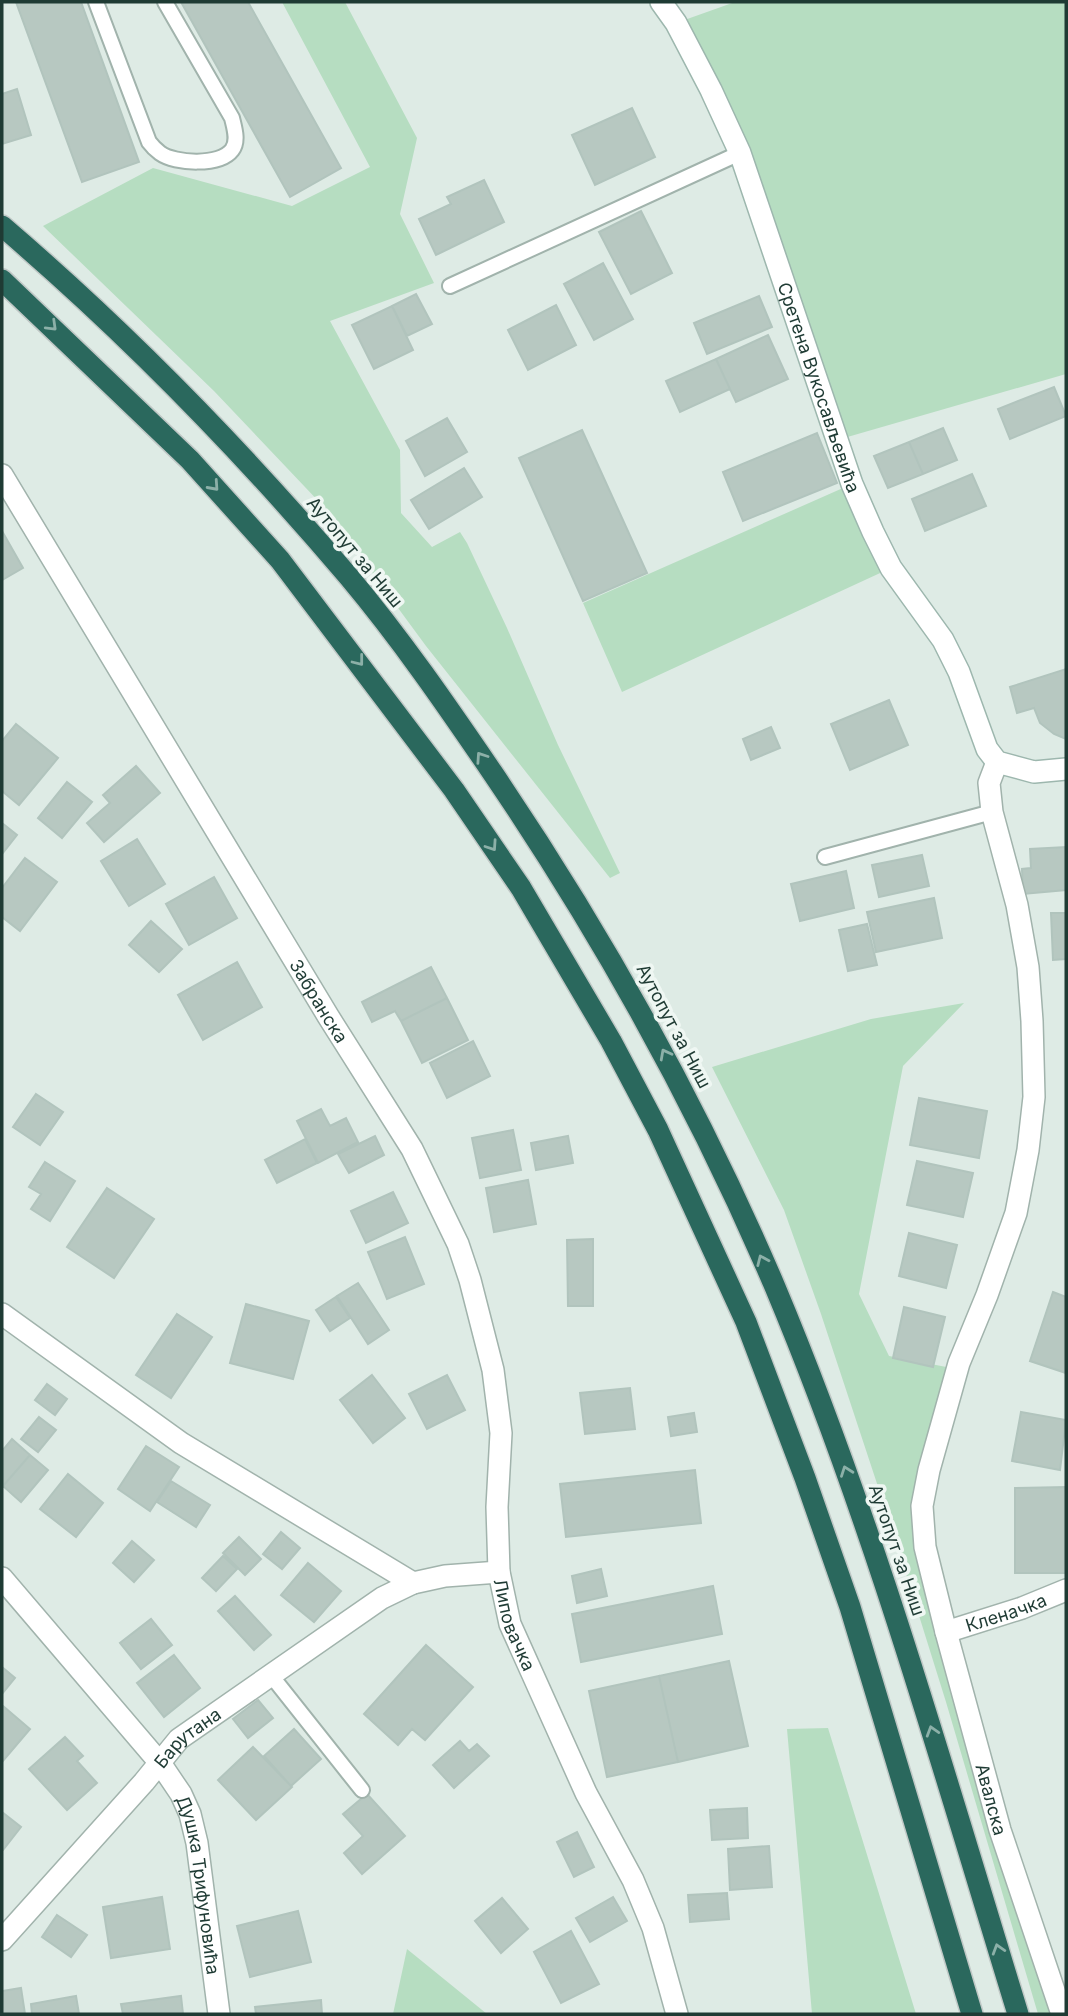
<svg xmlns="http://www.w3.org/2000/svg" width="1068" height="2016" font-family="Inter,sans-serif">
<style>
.green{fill:#b6ddc1}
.building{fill:#b7c8c1;stroke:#b1c4bd;stroke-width:2}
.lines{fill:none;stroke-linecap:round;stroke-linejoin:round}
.lane-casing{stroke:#a1b3ac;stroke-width:18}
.street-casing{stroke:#a1b3ac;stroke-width:24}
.secondary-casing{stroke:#9db7ae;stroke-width:24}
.highway-casing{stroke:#c0c8c6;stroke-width:24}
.lane{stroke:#fff;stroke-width:14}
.street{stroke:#fff;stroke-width:21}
.secondary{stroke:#fff;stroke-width:21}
.highway{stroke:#2a685d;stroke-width:21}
.oneway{stroke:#8cb0a8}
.labels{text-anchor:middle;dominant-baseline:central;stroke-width:7;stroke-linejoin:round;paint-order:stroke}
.street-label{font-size:18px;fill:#1f3b34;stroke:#eff7f3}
</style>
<rect width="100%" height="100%" fill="#deebe5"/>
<path class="green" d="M282 2H345L417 138 400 214 434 283 330 321 400 450 401 513 432 547 460 532 467 543 507 628 558 745 620 873 610 878 426 646 323 506 214 391 43 226 153 168 292 206 370 167Z
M735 2H1066V374L837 440 790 303 676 23Z
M852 484 891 568 622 692 583 603Z
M964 1003 903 1066 859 1294 889 1356 962 1370 922 1506 1061 2014H1038L946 1702 891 1526 821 1314 784 1210 712 1067 871 1019Z
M828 1728 916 2014H812L787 1729Z
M407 1949 487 2014H393Z"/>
<path class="building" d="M16 2H81L139 162 82 182Z
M181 2H248L341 168 290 197Z
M17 89 31 135 2 144V94Z
M632 108 655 157 595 185 572 135Z
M484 180 504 222 436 255 419 219 451 204 447 197Z
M641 211 672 273 631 294 599 232Z
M603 263 633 319 594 340 564 284Z
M416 294 432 324 407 336 392 306Z
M759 296 772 327 707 354 694 323Z
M556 305 576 345 528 370 508 330Z
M392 306 413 350 374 369 352 325Z
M768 335 788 379 736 402 716 359Z
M716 359 730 389 680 412 666 381Z
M1054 387 1066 416 1010 439 998 409Z
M447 418 467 452 425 476 406 441Z
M943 428 957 460 923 474 909 442Z
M582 430 647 573 583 601 519 458Z
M817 433 837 483 743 521 723 472Z
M909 442 923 474 888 488 874 456Z
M464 468 482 497 429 529 411 500Z
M972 474 986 506 925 531 912 499Z
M2 531 23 568 2 580Z
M1066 669V739L1054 734 1040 723 1034 708 1017 713 1010 687Z
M889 700 908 745 850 770 831 724Z
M16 724 58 758 19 805 2 791V741Z
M771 727 780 748 751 760 743 739Z
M136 766 160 793 104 842 87 823 110 803 103 795Z
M67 782 92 802 62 838 38 818Z
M2 823 17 835 2 854Z
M137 839 165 884 129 906 101 861Z
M1066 847V890L1023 894 1022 869 1031 868 1030 849Z
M922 855 929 886 879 897 872 865Z
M25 858 57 882 20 931 2 917V888Z
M846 871 854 908 800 921 791 884Z
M214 877 237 918 189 945 166 904Z
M934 898 942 938 876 952 867 912Z
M1051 913H1066V959L1053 960Z
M151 921 182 949 159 972 129 945Z
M867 924 877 965 848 971 839 930Z
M237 962 262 1007 203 1040 178 995Z
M431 967 447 998 401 1021 395 1011 372 1022 362 1002Z
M447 998 468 1040 422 1063 401 1021Z
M473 1041 490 1076 447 1098 430 1063Z
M36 1094 63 1112 40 1145 13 1127Z
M919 1098 987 1111 979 1158 910 1145Z
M321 1109 330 1126 346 1118 358 1142 318 1163 297 1121Z
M513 1130 521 1170 480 1178 472 1138Z
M375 1136 384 1155 349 1173 338 1154Z
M568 1136 573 1163 536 1170 531 1143Z
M305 1139 317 1163 277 1183 265 1160Z
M917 1161 973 1173 963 1217 907 1205Z
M45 1162 75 1181 50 1221 31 1209 41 1194 29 1187Z
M528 1180 536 1224 494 1232 486 1188Z
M107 1188 154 1219 114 1278 67 1247Z
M393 1192 408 1223 366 1243 351 1211Z
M909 1233 957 1245 946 1288 899 1276Z
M405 1237 424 1284 387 1299 368 1252Z
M593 1239V1306H568L567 1240Z
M358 1283 389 1330 368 1344 337 1296Z
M1053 1292 1066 1297V1373L1030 1361Z
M336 1297 350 1318 330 1331 316 1310Z
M246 1304 309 1321 293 1379 230 1363Z
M904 1307 945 1317 933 1367 893 1358Z
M177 1314 212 1337 171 1398 136 1375Z
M372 1375 405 1418 373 1443 340 1400Z
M447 1375 465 1410 427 1429 409 1394Z
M47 1384 67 1399 55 1415 35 1400Z
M630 1388 635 1429 585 1434 580 1393Z
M1021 1412 1066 1420 1060 1470 1012 1461Z
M694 1413 697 1432 671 1436 668 1417Z
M39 1417 56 1430 38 1452 21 1439Z
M12 1439 30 1455 3 1486 2 1451Z
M146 1446 179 1467 150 1511 118 1489Z
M30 1455 48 1470 21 1502 3 1486Z
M695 1470 701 1523 566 1537 560 1484Z
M68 1474 103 1503 76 1537 40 1509Z
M171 1481 210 1505 196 1527 157 1502Z
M1066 1487V1573H1015V1488Z
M281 1532 300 1548 282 1569 263 1554Z
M239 1537 261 1559 245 1575 223 1553Z
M132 1541 154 1560 134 1582 113 1563Z
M223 1556 237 1569 216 1591 202 1578Z
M308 1563 341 1591 314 1622 281 1595Z
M601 1569 607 1596 577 1603 572 1576Z
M713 1586 722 1634 581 1662 572 1614Z
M235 1596 271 1635 254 1650 218 1611Z
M151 1619 172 1645 141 1669 120 1643Z
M426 1645 473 1687 425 1740 412 1729 398 1745 364 1714Z
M174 1655 200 1688 164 1717 137 1683Z
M729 1661 748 1746 678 1762 659 1676Z
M2 1667 15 1678 2 1694Z
M659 1676 678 1762 607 1777 589 1691Z
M258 1700 273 1718 248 1738 233 1719Z
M3 1706 30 1729 2 1762V1707Z
M294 1729 321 1759 291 1786 264 1756Z
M65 1737 83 1756 77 1761 97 1783 67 1810 29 1769Z
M460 1741 469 1751 477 1744 489 1756 454 1788 433 1765Z
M253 1747 292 1787 256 1820 218 1780Z
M367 1794 405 1836 362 1874 344 1853 363 1836 343 1814Z
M747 1808 748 1838 712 1840 710 1810Z
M2 1812 21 1827 3 1850H2Z
M577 1832 594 1867 574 1877 557 1842Z
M769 1846 772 1887 730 1890 728 1849Z
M727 1893 729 1919 690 1922 688 1895Z
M162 1897 170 1949 111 1958 103 1907Z
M613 1897 627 1921 590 1942 576 1918Z
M502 1898 528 1929 501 1953 475 1921Z
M298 1911 311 1962 250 1977 237 1926Z
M57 1915 87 1935 71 1957 42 1937Z
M571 1931 599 1984 561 2003 534 1952Z
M21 1988 25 2014H2V1991Z
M76 1996 79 2014H32L31 2004Z
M181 1996 183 2014H123L121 2004Z
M321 2000 322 2014H256L255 2007Z"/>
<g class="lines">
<g class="lane-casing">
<path id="lane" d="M96 2 149 142C152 146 156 150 160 153 175 164 220 166 232 150 239 141 234 127 232 118L165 2
M450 286 740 153
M825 857 992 812
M270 1674 362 1790"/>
</g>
<g class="street-casing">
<g id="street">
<path id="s1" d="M2 475 328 1016 412 1149 458 1244 470 1280 493 1370 501 1433 497 1507 499 1572 510 1624 586 1793 633 1880 653 1928 677 2014"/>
<path id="s2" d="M997 762 989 783 992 812 1017 905 1028 967 1032 1021 1034 1097 1028 1150 1016 1213 987 1295 959 1363 929 1470 922 1506 925 1547 946 1632 1000 1830 1062 2014"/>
<path d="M2 1314 181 1443 413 1583 445 1576 499 1572"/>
<path id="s3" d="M2 1578 160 1763 181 1794 190 1814 197 1843 219 2014"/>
<path id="s4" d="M946 1632 1022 1608 1066 1590"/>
<path id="s5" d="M2 1940 144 1782 179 1739 382 1598 413 1583"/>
</g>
</g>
<g class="secondary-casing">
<g id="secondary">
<path id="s6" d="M661 2 676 23 711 90 740 153 852 484 873 532 891 568 943 640 959 672 987 749 997 762 1034 772 1066 769"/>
</g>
</g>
<g class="highway-casing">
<path id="highway" d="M2 226C127 333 243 452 349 577 401 639 447 706 492 772 604 937 697 1104 775 1287 874 1523 943 1770 1018 2014
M2 280 190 460 280 560 454 790 521 888 611 1041 658 1130 746 1322 805 1478 850 1607 972 2014"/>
</g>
<use href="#lane" class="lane"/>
<use href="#street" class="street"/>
<use href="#secondary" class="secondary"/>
<use href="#highway" class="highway"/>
</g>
<defs><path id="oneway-chevron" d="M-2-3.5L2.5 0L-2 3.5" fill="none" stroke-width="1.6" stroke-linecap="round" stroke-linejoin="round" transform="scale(1.75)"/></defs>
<g class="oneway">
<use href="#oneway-chevron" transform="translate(52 326) rotate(44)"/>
<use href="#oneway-chevron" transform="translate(214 486) rotate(48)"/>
<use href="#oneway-chevron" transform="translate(359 661) rotate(52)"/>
<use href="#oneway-chevron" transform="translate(481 757) rotate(-124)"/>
<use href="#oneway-chevron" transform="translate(492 846) rotate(56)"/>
<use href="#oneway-chevron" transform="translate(665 1054) rotate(-118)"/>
<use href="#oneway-chevron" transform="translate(762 1260) rotate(-114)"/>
<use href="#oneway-chevron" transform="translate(846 1471) rotate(-110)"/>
<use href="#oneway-chevron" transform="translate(932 1731) rotate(-107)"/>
<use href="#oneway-chevron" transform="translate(998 1949) rotate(-107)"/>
</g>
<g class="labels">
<g class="street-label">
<text stroke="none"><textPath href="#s6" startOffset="418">Сретена Вукосављевића</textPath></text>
<text transform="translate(355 552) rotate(50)">Аутопут за Ниш</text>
<text stroke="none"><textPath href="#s1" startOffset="614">Забранска</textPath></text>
<text transform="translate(674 1026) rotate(62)">Аутопут за Ниш</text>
<text transform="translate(897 1550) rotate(71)">Аутопут за Ниш</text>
<text stroke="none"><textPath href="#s4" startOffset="63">Кленачка</textPath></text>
<text stroke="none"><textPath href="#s1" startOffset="1283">Липовачка</textPath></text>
<text stroke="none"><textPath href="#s5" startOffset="275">Барутана</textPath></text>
<text stroke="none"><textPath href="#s2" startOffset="1069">Авалска</textPath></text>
<text stroke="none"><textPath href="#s3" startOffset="374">Душка Трифуновића</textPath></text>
</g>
</g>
<rect width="1068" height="2016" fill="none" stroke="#1f3b34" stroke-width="7"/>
</svg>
